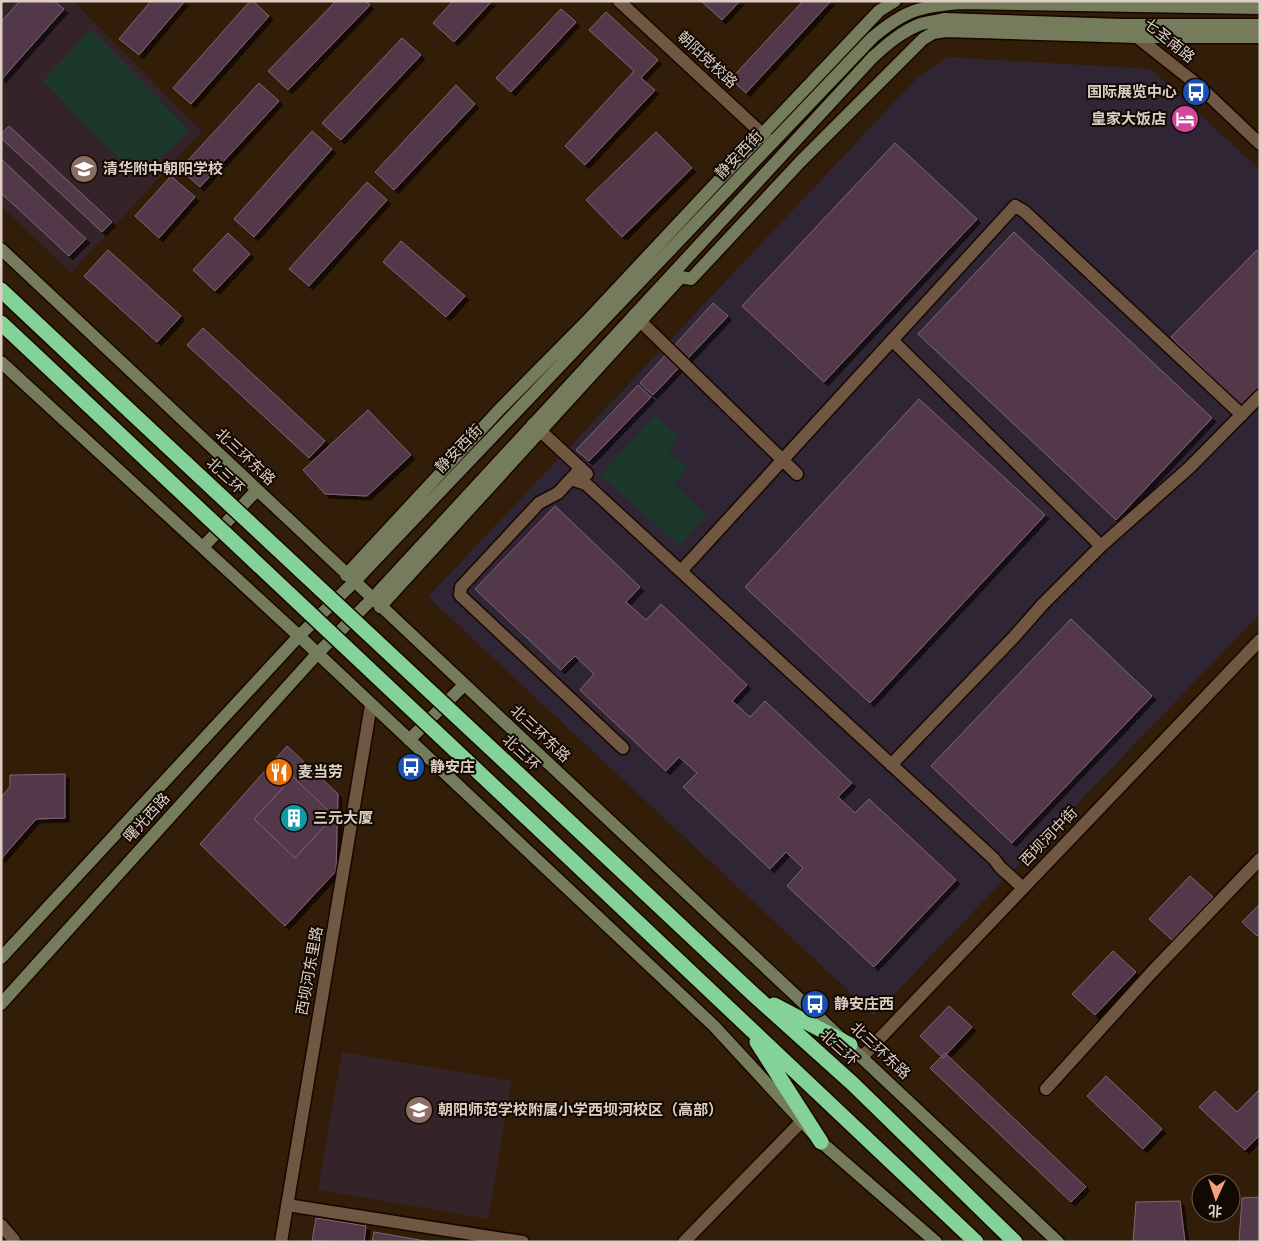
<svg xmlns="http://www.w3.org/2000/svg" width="1261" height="1243" font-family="'Alegreya Sans','Noto Sans SC',sans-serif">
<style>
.commercial{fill:#2f2534}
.education{fill:#35232a}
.green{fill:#1c382b}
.building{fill:#523848;stroke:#826577;filter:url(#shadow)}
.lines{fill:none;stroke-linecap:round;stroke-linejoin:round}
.street-casing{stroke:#180600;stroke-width:15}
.secondary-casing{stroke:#180600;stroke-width:15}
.highway-casing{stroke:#180600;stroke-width:18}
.street{stroke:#6f5742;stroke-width:12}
.secondary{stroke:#757c5c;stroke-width:12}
.highway{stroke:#84d297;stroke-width:15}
.highway-bridge-casing{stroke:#180600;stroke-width:18;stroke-linecap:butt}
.highway-bridge{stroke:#84d297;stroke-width:15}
.labels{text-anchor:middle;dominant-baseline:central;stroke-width:4;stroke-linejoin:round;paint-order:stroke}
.street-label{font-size:15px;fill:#ddcfc3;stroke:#120903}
.poi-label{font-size:15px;font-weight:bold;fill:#ddcfc3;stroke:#120903;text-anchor:start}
</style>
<defs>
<filter id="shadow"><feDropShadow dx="4" dy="4" stdDeviation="0" flood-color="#0009"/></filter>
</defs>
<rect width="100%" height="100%" fill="#311d08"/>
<path class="commercial" d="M947 57 1151 69 1260 170V614L874 1015 428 597 917 78Z"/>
<path class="education" d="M1 1H73L202 131 71 273 1 206Z
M342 1052 512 1081 488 1219 318 1190Z"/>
<path class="green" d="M91 29 190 131 139 178 43 81Z
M655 415 679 437 668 450 688 468 674 484 707 515 679 546 601 475Z"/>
<path class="building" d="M20 1H54L64 9 1 80V22Z
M151 1H185L139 55 119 39Z
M250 1H253L269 16 191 104 173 88Z
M336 1H366L370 5 288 90 268 71Z
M453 1H492L454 42 433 23Z
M701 1H740L722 20Z
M803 1H831L746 93 731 79Z
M561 9 576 22 511 92 496 78Z
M606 12 658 60 641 78 655 90 585 165 565 146 634 71 589 30Z
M402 38 421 55 341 140 322 123Z
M259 83 279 101 200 187 180 169Z
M456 85 475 104 394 190 375 172Z
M9 126 112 222 102 232 1 138V134Z
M312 131 332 149 254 237 234 219Z
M656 132 692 168 622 237 586 200Z
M895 143 977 219 824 382 742 306Z
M1 159 86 239 69 256 1 193Z
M171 176 195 197 159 238 135 216Z
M367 182 387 200 309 286 289 269Z
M1014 232 1212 418 1116 520 918 334Z
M228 233 250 254 215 291 193 270Z
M401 241 465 296 446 317 383 262Z
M108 250 181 316 157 342 84 276Z
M1257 250 1260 253V396L1246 410 1171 337Z
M713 303 728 316 653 395 640 383Z
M203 328 325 441 309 458 187 345Z
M638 385 651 397 589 461 576 450Z
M919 399 1045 515 870 703 745 587Z
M368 410 411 455 367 496 325 494 303 470Z
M555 506 640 587 626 602 646 620 661 604 747 685 732 701 750 717 765 701 852 783 838 797 855 813 869 799 956 880 874 967 787 886 803 868 786 852 770 869 683 787 697 773 679 757 666 771 580 690 594 674 575 656 561 670 475 589Z
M1071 619 1152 696 1012 843 931 766Z
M287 746 338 794 336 871 285 926 200 844Z
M65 774V818L36 819 1 859V797L10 787V775Z
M293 777 334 816 295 858 254 819Z
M1190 876 1213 897 1172 940 1149 919Z
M1260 904V933L1257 936 1242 922Z
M1113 951 1136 972 1095 1015 1072 994Z
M949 1006 972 1027 943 1058 920 1036Z
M945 1053 1086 1187 1071 1202 930 1068Z
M1106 1076 1162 1129 1143 1149 1087 1096Z
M1260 1089V1135L1245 1150 1199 1107 1215 1091 1237 1112Z
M1260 1197V1241L1239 1242 1242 1198Z
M1180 1201 1185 1242H1133L1136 1202Z
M316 1218 366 1226 364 1242 312 1241Z
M374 1232 431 1242H372Z"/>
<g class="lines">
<g class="street-casing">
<path id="street" d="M619 1 771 142
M1132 33 1199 86 1260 144
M634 315 797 474
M892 340 1101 546
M533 424 587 474
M581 468 558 493 539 503 461 587 460 595 623 748
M571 479 586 484 994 859 1000 867 1023 888
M681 571 1015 206 1025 212 1242 415
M891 765 1013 638 1043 604 1101 546 1190 467 1260 396
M862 1057 1260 640
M1046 1089 1151 973 1260 859
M287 1205 523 1242
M1 1225 14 1240V1242
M281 1242 371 705
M684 1242 802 1121"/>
</g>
<g class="secondary-casing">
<path id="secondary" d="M1 249C353 581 706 911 1058 1242
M1 362 299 636 714 1026 821 1142 936 1242
M203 547 257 490
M346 575 500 409 587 321 718 181 879 11 895 1
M380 607 681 277 691 279 801 161 923 39 933 33 946 31 1137 37H1260
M409 740 464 685
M1 958 299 636 354 582 872 38C905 10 920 6 963 3L1260 8
M1 1004 317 654 372 599 872 58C886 45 902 31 921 24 928 22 937 21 944 19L1123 25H1260"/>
</g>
<g class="highway-casing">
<path id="highway" d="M1 290 132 413
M1 323 114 429
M558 811 753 994 853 1084 1015 1242
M540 830 976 1242
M774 1005 850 1045
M757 1042 821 1142"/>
</g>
<use href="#street" class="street"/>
<use href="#secondary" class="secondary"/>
<use href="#highway" class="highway"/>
<g class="highway-bridge-casing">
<path id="highway-bridge" d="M132 413 558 811
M114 429 540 830"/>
</g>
<use href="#highway-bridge" class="highway-bridge"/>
</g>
<defs>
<g id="bus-disc" transform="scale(1.4375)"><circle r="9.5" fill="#1a4fb4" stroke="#120903"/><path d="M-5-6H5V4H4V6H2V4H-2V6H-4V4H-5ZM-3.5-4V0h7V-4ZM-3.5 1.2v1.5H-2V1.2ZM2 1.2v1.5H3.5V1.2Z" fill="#fff"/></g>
<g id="hotel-disc" transform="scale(1.4375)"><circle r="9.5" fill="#d1479c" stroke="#120903"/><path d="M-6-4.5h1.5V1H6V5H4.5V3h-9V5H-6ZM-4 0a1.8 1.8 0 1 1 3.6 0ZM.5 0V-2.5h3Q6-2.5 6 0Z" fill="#fff"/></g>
<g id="school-disc" transform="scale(1.4375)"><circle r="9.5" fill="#8d6e63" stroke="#120903"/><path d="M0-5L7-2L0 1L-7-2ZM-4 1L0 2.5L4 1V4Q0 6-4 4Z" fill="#fff"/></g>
<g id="restaurant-disc" transform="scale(1.4375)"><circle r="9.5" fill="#e8710a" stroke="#120903"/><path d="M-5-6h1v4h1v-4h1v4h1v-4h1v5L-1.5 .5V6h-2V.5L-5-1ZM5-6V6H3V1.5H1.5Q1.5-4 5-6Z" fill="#fff"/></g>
<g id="building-disc" transform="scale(1.4375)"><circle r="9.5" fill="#0f9aa8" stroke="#120903"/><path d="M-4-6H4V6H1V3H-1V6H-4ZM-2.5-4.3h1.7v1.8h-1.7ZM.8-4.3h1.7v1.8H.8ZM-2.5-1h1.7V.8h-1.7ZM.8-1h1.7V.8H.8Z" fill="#fff"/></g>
</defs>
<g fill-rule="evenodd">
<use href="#bus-disc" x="1196" y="92"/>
<use href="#hotel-disc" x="1185" y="119"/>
<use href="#school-disc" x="84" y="169"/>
<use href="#bus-disc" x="411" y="767"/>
<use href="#restaurant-disc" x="279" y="772"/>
<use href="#building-disc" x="294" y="818"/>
<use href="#bus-disc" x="815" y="1004"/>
<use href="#school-disc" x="419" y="1110"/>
</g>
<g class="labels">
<g class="street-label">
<text transform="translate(1169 41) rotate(39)">七圣南路</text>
<text transform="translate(707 60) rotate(43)">朝阳党校路</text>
<text transform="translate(739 155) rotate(-46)">静安西街</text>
<text transform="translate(459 449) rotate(-46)">静安西街</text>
<text transform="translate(245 457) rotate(43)">北三环东路</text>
<text transform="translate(225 476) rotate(43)">北三环</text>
<text transform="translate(540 734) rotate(43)">北三环东路</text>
<text transform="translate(521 753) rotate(43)">北三环</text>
<text transform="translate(147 818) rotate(-48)">曙光西路</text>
<text transform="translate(1049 837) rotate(-46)">西坝河中街</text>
<text transform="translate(310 971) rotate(-80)">西坝河东里路</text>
<text transform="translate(839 1048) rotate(42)">北三环</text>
<text transform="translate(880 1051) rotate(43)">北三环东路</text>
</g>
<g class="poi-label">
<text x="1177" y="92" text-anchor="end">国际展览中心</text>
<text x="1166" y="119" text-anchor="end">皇家大饭店</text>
<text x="103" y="169">清华附中朝阳学校</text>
<text x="430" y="767">静安庄</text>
<text x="298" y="772">麦当劳</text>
<text x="313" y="818">三元大厦</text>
<text x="834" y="1004">静安庄西</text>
<text x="438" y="1110">朝阳师范学校附属小学西坝河校区（高部）</text>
</g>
</g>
<rect width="1261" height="1243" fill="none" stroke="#ddcfc3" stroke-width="5"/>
<g transform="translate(1216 1198) rotate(183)"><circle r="24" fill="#120903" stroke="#635850"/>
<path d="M0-4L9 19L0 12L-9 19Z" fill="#f1a17b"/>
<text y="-8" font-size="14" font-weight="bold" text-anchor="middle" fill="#ddcfc3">北</text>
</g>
</svg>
